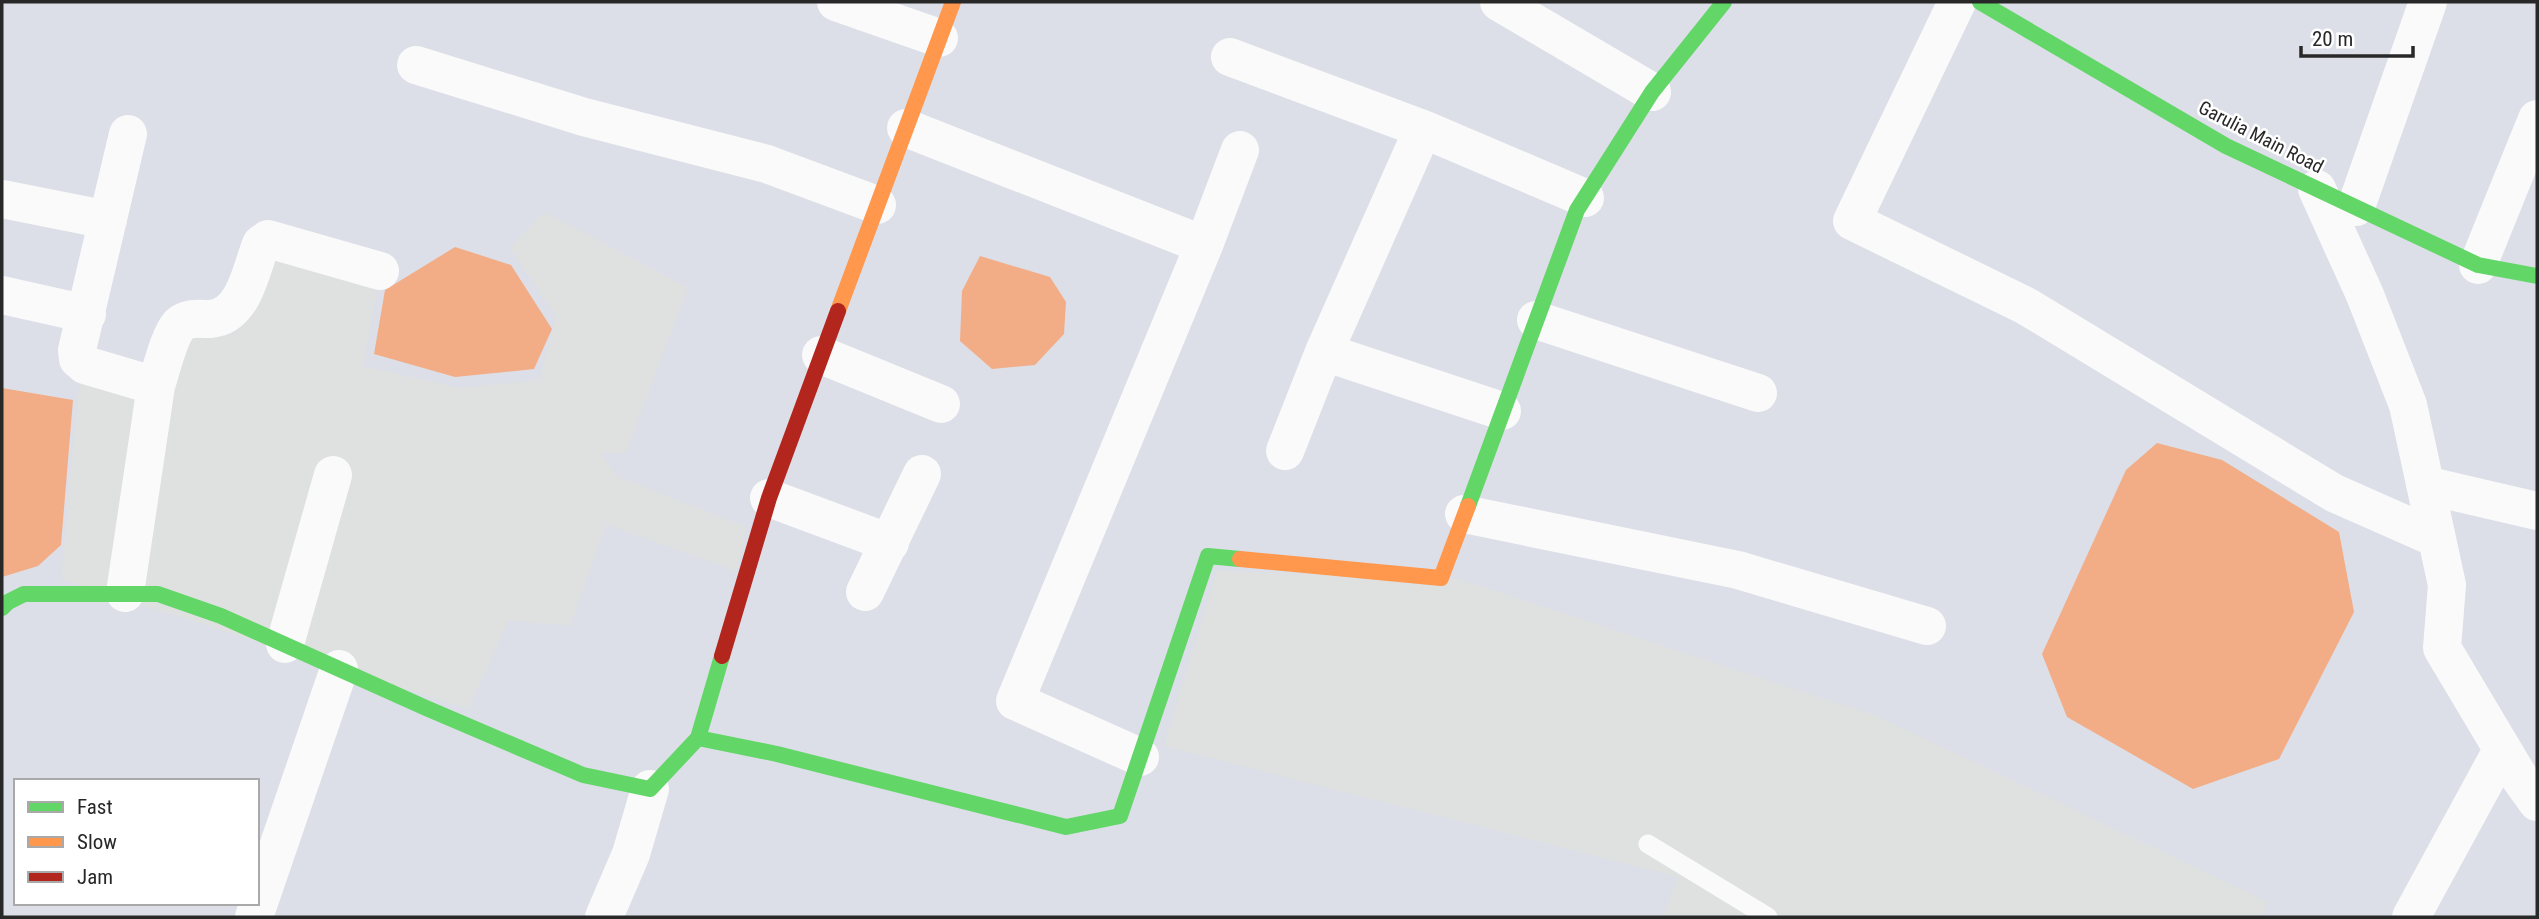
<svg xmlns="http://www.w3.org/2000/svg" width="2539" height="919" font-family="'Roboto Condensed',sans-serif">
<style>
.industrial{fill:#dee1df}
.water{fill:#f2ad86}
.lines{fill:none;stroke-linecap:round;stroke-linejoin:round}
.lane{stroke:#fafafb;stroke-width:19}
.street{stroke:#fafafb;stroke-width:38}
.fast{stroke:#63d668;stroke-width:16}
.slow{stroke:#ff974d;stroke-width:16}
.jam{stroke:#b3261e;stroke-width:16}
.labels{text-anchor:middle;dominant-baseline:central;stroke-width:5;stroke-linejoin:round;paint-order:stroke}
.street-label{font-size:19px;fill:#282828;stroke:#fff}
</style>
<rect width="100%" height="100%" fill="#dcdfe7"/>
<path class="industrial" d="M544 212 688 288 625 454 601 451 615 476 747 527 736 571 606 524 570 626 509 620 468 709 61 579 80 375 162 384 184 331 236 333 266 241 377 290 363 366 459 388 540 380 556 316 510 248Z
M1217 571 1458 579 1877 716 2268 902 2261 917H1663L1678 877 1164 746Z"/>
<path class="water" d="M455 247 511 265 552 329 534 369 455 377 374 354 385 290Z
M980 256 1050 277 1066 302 1064 334 1035 365 992 369 960 341 962 291Z
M2 388 73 400 61 545 38 566 2 577Z
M2157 443 2222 460 2339 532 2354 612 2279 759 2193 789 2067 717 2042 654 2126 470Z"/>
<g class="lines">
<path class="lane" d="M1648 844 1768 917"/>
<path class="street" d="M836 2 939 38
M1499 2 1652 92
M1957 2 1852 221 2026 306 2334 493 2436 538
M1230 57 1423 129 1585 198
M416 65 584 117 767 164 877 205
M906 128 1204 245
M2317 189 2365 295 2408 405 2447 585 2442 648 2519 777 2537 802
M2 199 108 220
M2356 207 2428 2
M2478 265 2537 119
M2 295 87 314
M1536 320 1758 393
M1324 352 1502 411
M821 355 941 404
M156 386C161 371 169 336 179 325 188 317 199 319 210 319 244 317 251 270 261 244L268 239 380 271
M1285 451 1324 352 1423 129
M2425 485 2537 511
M769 498 890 543
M1464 514 1738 570 1927 626
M865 592 922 474
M125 593 156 386 85 365 78 359 77 350 128 134
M285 644 333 475
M1140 757 1015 701 1204 245 1240 150
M254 917 339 669
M604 917 631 854 650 789
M2411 917 2502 750"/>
<path class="fast" d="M1980 2 2226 146 2478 265 2537 276
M1468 506 1577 210 1652 92 1724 2
M2 608 8 602 24 594H158L221 616 426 708 583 775 650 789 698 738 722 656
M698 738 777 754 1066 827 1120 816 1208 556 1240 559"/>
<path class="slow" d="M838 311 953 2
M1240 559 1441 578 1468 506"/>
<path class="jam" d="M722 656 769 498 838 311"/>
</g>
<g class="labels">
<g class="street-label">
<text transform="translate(2261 137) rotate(27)">Garulia Main Road</text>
</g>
</g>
<rect width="2539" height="919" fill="none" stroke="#282828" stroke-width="7"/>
<rect x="14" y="779" width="245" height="126" fill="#ffffff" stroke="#a9a9a9" stroke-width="2"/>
<rect x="28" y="802" width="35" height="10" fill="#63d668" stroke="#a9a9a9" stroke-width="2"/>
<text x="77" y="814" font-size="21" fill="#282828">Fast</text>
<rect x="28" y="837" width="35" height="10" fill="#ff974d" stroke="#a9a9a9" stroke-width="2"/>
<text x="77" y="849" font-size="21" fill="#282828">Slow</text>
<rect x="28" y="872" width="35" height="10" fill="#b3261e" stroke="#a9a9a9" stroke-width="2"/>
<text x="77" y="884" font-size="21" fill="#282828">Jam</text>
<path d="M2301 46v10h112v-10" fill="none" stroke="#282828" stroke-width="3.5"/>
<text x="2312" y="46" font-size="21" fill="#282828" stroke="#ffffff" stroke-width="5" paint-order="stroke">20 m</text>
</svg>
